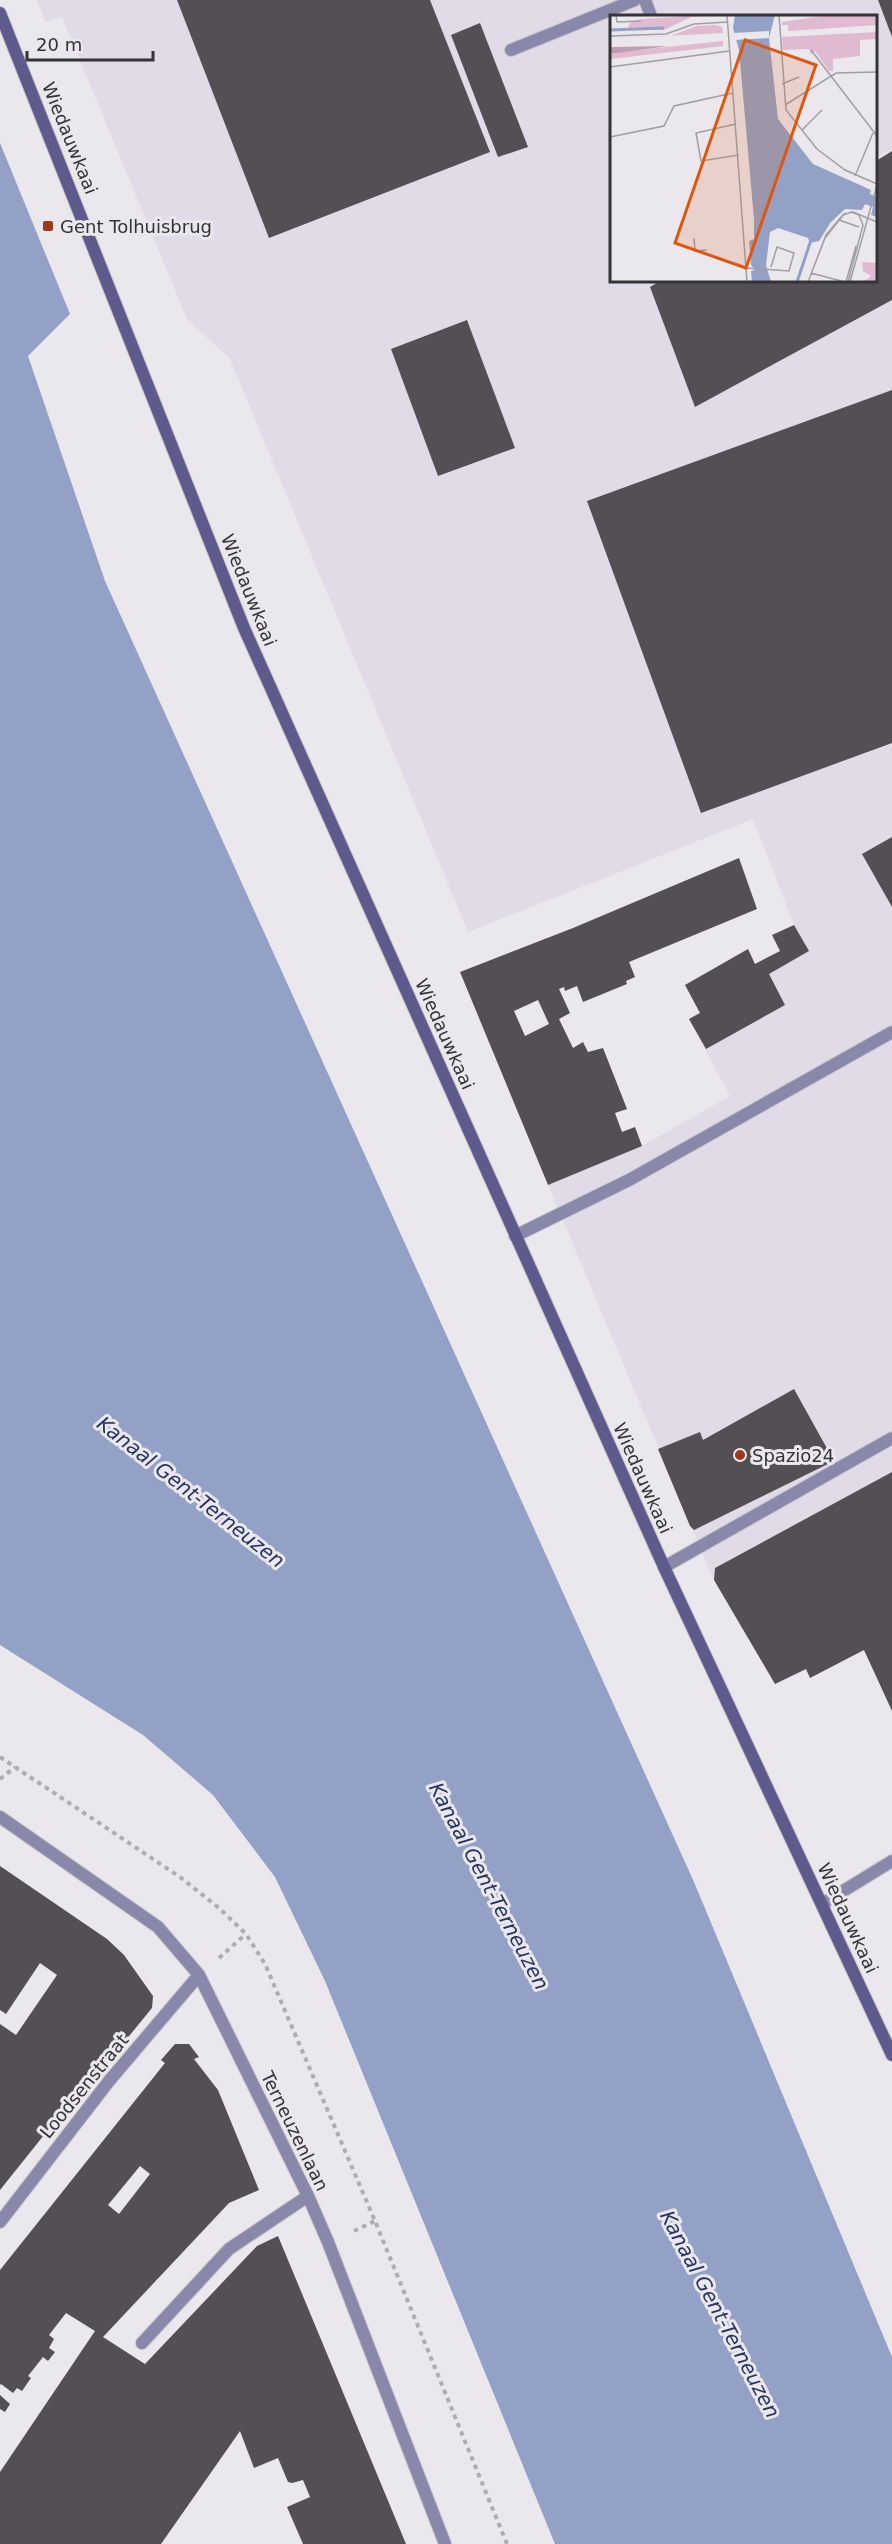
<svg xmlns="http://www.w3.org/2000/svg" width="892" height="2544" font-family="'DejaVu Sans',sans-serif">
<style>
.built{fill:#e1dbe8}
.water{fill:#92a1c5}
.building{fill:#534f54;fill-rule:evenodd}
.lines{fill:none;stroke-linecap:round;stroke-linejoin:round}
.lane-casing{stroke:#c6c3c8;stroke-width:14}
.street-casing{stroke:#c6c3c8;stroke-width:14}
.secondary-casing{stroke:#c6c3c8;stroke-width:14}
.path{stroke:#afadb1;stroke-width:4;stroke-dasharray:4.5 4.5;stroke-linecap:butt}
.lane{stroke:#8988ab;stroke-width:12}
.street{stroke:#8988ab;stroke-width:12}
.secondary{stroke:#5e5a8c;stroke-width:12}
.poi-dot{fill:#a0381a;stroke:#eae7ed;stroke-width:2}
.labels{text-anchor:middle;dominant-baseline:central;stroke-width:6;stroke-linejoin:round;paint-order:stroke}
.street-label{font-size:18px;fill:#343335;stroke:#eae7ed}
.poi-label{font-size:18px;fill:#343335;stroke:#eae7ed;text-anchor:start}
.water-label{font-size:20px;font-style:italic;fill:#253564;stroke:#eae7ed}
.inset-river{fill:none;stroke:#92a1c5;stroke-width:3}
.inset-road{fill:none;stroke:#a19fa3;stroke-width:1.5}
.view{fill:#df570e;fill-opacity:0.15;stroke:#df570e;stroke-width:3}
.inset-edge{fill:none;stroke:#343335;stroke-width:3}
</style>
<rect width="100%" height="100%" fill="#eae7ed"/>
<path class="built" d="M37 0H878L892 37V149L876 158V16H612V280L662 281 650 287 695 407 892 300V1634L810 1678 806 1670 775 1684 714 1580 548 1185 642 1146 730 1096 689 1019 809 951 794 925 753 819 468 932 230 359 187 319 62 17 45 22Z"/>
<path class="water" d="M0 143 70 314 28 356 105 581 694 1882 892 2357V2544H555L325 1981 275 1877 213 1795 143 1735 0 1645Z"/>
<path class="building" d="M177 0H430L490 152 269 238Z
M878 0H892V37Z
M480 23 528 147 498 157 451 35Z
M892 151V300L695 407 650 287 662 280H876V161Z
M467 320 515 448 438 476 391 349Z
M892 390V743L701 813 587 501Z
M892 837V907L862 854Z
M739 858 757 909 629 962 635 977 626 981 627 984 583 1002 577 986 565 991 564 987 559 989 570 1013 559 1019 573 1048 583 1042 588 1052 603 1048 627 1109 615 1113 622 1132 635 1127 642 1146 548 1185 460 972 573 928ZM538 1000 549 1024 525 1036 514 1011Z
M794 925 809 951 769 974 785 1005 706 1049 689 1019 700 1013 685 985 748 949 755 964 780 951 772 935Z
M794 1389 834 1461 694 1530 690 1526 658 1449 700 1432 703 1440Z
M892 1472V1711L864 1650 810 1678 806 1669 775 1684 714 1580 715 1568Z
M0 1866 107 1939 124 1955 153 1996 152 2008 103 2068 100 2065 0 2190V2024L16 2035 57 1975 40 1963 6 2014 0 2010Z
M175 2044H189L199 2057 194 2059 218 2090 259 2190 229 2203 103 2337 145 2364 257 2246 278 2236 406 2544H303L287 2507 310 2497 303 2480 292 2483 288 2482 278 2458 254 2468 240 2431 161 2544H0V2472L95 2331 66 2313 49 2335 54 2339 49 2348 55 2352 48 2361 43 2357 28 2376 31 2378 22 2391 17 2388 13 2393 1 2384 0 2385V2270L165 2063 161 2060ZM140 2166 150 2174 119 2214 108 2205Z
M0 2395 10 2404 5 2412 0 2409Z"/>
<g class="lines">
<g class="lane-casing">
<path id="lane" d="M645 0 651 16
M511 50 635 0
M515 1236 629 1180 892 1032
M664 1567 892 1438
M822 1904 892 1861"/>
</g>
<g class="street-casing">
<path id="street" d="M0 1817 158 1927 199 1975 308 2196 328 2242 445 2544
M0 2222 109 2081 199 1975
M142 2343 229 2249 308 2196"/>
</g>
<g class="secondary-casing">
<path id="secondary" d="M0 13 244 628 664 1567 892 2055"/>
</g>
<path class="path" d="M0 1757 180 1877 219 1908 246 1934 265 1964 375 2221 507 2544
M0 1779 15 1767
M219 1958 246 1934
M354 2231 375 2221"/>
<use href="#lane" class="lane"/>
<use href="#street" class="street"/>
<use href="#secondary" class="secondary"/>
</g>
<g class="poi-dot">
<rect x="42" y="220" width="12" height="12" rx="3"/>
<circle cx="740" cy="1455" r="6"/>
</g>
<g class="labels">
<g class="street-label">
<text transform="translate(70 138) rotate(68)">Wiedauwkaai</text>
<text transform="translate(249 590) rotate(68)">Wiedauwkaai</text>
<text transform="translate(445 1034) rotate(66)">Wiedauwkaai</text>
<text transform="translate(643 1478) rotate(66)">Wiedauwkaai</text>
<text transform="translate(848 1918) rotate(65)">Wiedauwkaai</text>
<text transform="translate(84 2086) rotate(-51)">Loodsenstraat</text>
<text transform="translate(295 2131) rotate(64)">Terneuzenlaan</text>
</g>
<g class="poi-label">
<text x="60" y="226">Gent Tolhuisbrug</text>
<text x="752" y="1455">Spazio24</text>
</g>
<g class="water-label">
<text transform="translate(191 1492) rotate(38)">Kanaal Gent-Terneuzen</text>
<text transform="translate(489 1886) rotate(62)">Kanaal Gent-Terneuzen</text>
<text transform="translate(720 2314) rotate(62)">Kanaal Gent-Terneuzen</text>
</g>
</g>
<g transform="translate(610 15)">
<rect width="267" height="267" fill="#eae7ed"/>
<path d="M101 0 81 2 54 15H17L20 8 31 4ZM219 0H262L267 1V10L178 16V10H172V7ZM104 10 112 12 113 18 0 24 60 21 87 11ZM113 26V31L0 44V38Z" fill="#dfbad0"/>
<path d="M58 31 7 38H0V32Z" fill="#c29cb3"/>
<path d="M267 17V24L250 25V41L223 44V56H219L205 36 201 39 199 34 173 35 172 22ZM252 247 267 248V266L254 267 261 261 253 256Z" fill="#dfbad0"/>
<path d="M125 0H165L159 23 168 104 203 149 261 175 260 179 267 182V202L261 200 263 192 255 189 252 195 235 194 221 207 209 226 200 228 198 223 168 213 160 217 156 250 161 267H142L141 256 145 255 141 250 139 226 144 224V204L129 35 123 13Z" fill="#92a1c5"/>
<path d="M159 16V23L124 25V18Z" fill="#eae7ed"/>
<path class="inset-river" d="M0 15 54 13M187 267 201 225"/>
<path class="inset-road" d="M6 0 7 7 31 6M117 0 137 267M169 0 176 95 207 134 235 155 267 169M0 21 56 19 84 9 118 7M201 35 267 121M0 52 119 36M172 69 189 62M175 90 226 58 267 57M126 109 86 118 91 146 129 140M192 115 212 95M0 122 54 111 64 91 123 78M245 161 263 118M229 205 249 212M84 223 85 236 97 235M136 253 179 256 184 238 167 232 161 252M201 258 235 267M198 267 215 223 234 199 243 197 267 207M198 267 216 220 233 200 241 197 249 200 253 210 238 267M236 267 246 231M240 267 267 170"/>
<path class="view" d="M135 25 206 50 136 253 65 228Z"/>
<rect width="267" height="267" class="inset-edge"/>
</g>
<path d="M27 51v9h126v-9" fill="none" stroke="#343335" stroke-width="3"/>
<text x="36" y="51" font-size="18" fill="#343335" stroke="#eae7ed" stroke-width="4.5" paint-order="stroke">20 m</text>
</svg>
